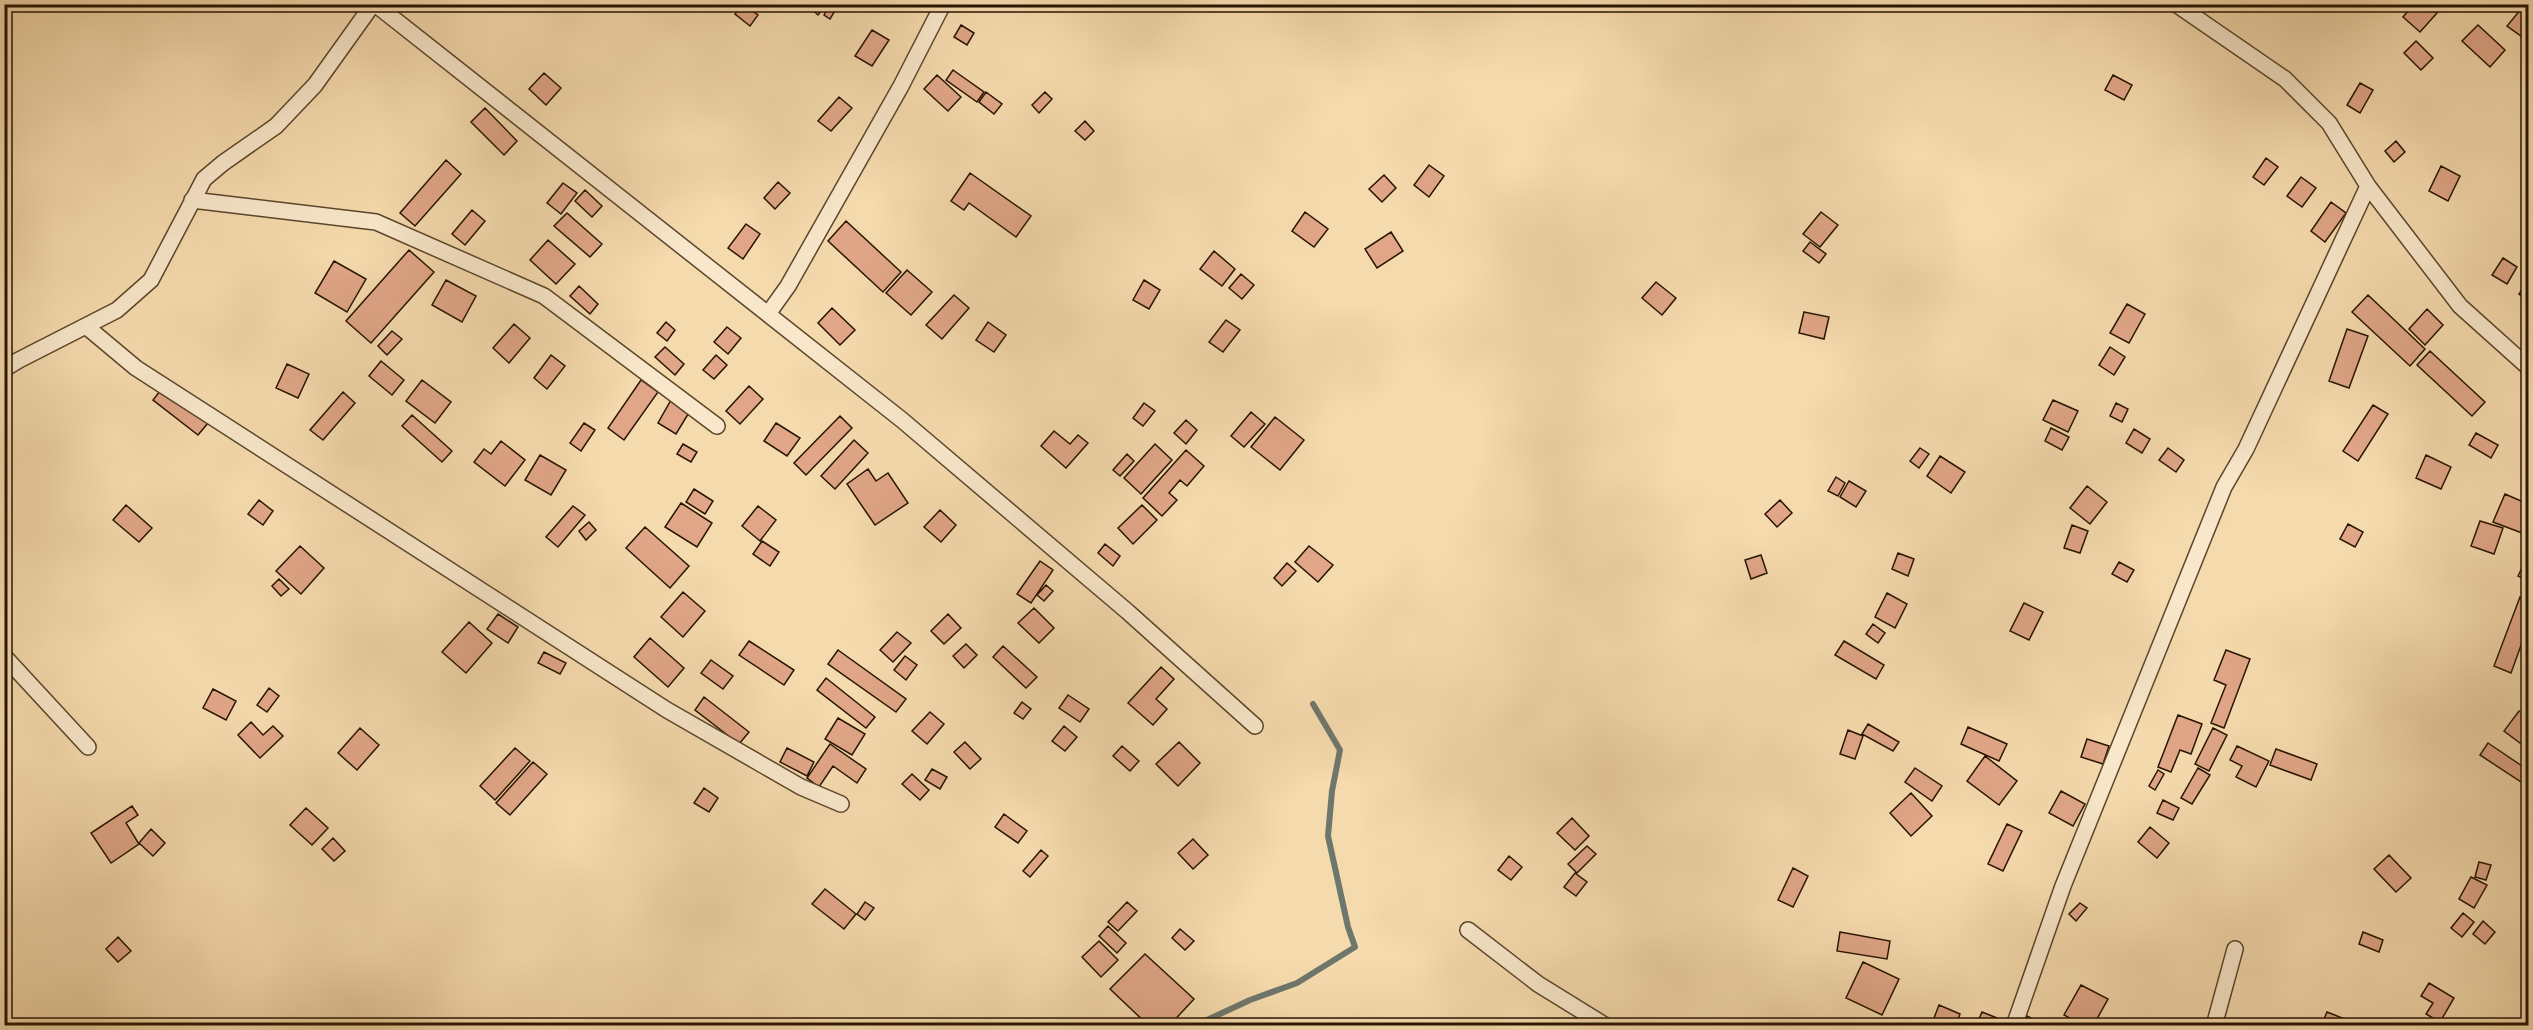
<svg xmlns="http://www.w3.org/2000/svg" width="2533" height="1030" font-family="'Libre Caslon Text',serif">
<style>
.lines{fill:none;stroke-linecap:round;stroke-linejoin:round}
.stream{stroke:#6e776b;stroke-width:6}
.building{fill:#e0a687;stroke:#271400;stroke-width:1.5}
.minor-casing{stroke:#5a462b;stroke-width:18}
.minor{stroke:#f8e7ca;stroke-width:15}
</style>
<rect width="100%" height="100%" fill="#f5daad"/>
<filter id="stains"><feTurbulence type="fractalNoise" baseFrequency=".00333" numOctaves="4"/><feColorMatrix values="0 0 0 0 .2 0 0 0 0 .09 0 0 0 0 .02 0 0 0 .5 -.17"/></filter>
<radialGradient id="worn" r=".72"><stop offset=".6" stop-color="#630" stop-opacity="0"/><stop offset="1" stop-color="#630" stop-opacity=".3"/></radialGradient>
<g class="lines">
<path class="stream" d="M1194 1026 1250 1000 1297 983 1355 947 1348 927 1328 836 1332 791 1340 750 1313 704"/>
</g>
<path class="building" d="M742 4 758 15 750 26 735 14Z
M806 4H827L818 15Z
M830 4H839L830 19 824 15Z
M2338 4H2355L2352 11Z
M2414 4H2427L2437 13 2420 32 2403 17Z
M2521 9 2528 15V41L2507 26Z
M961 25 974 33 967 45 954 37Z
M2478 25 2505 50 2490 67 2462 41Z
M872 30 889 40 872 66 855 56Z
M2416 41 2433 58 2421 70 2404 53Z
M953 70 984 92 977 102 946 80Z
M544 73 561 88 546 105 529 89Z
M937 75 961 97 948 111 924 89Z
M2113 75 2132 85 2124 100 2105 90Z
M2360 83 2373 90 2360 113 2347 105Z
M986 92 1002 104 994 114 979 102Z
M1045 92 1052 99 1039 113 1032 105Z
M839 97 852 108 831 131 818 121Z
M485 108 517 141 504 155 471 122Z
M1085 121 1094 131 1085 140 1075 131Z
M2396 141 2405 152 2394 162 2385 151Z
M2266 158 2278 167 2264 185 2253 177Z
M446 160 461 174 415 226 400 213Z
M1429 165 1444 176 1429 197 1414 185Z
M2441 166 2460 176 2448 201 2429 191Z
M970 173 1031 216 1016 237 969 203 964 210 951 201Z
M1384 175 1396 188 1382 202 1369 189Z
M2301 177 2316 188 2302 207 2287 196Z
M778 182 790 193 775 209 764 198Z
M563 183 577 193 561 214 547 203Z
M585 190 602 206 592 217 575 201Z
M2331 202 2346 213 2325 242 2311 231Z
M472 210 485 221 465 245 452 234Z
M1305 212 1328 229 1314 247 1292 231Z
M1821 212 1838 225 1820 247 1803 234Z
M567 213 602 244 590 257 554 226Z
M846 221 901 272 883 292 828 241Z
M746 224 760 234 743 259 728 248Z
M1391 232 1403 251 1377 268 1365 249Z
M548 240 575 264 556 284 530 260Z
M1810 242 1826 254 1819 263 1803 251Z
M409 250 434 272 371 343 346 321Z
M1214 251 1235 269 1222 286 1200 269Z
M2503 258 2517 267 2507 284 2492 275Z
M334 261 366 279 347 312 315 293Z
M907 270 932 292 911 315 886 293Z
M1241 274 1254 285 1242 299 1229 288Z
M446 280 476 296 462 322 432 305Z
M1144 280 1160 290 1149 309 1133 300Z
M2528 280V301L2519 294Z
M1656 282 1676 298 1662 315 1642 298Z
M579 286 598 304 590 314 570 296Z
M954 295 969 308 942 339 926 325Z
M2368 295 2425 349 2410 366 2352 312Z
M2127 304 2145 314 2129 343 2110 333Z
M832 308 855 330 840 345 818 323Z
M2427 309 2443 325 2425 345 2409 329Z
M1804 312 1829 317 1824 339 1799 333Z
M1226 320 1240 330 1223 352 1209 342Z
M666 322 675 330 667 341 657 333Z
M988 322 1006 335 994 352 976 340Z
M514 324 530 338 509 363 493 348Z
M727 327 741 338 728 354 714 342Z
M2347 329 2368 336 2349 388 2329 381Z
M392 331 402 339 387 355 378 346Z
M665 347 684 364 675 375 655 357Z
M2110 347 2125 357 2114 375 2099 365Z
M2430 351 2485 402 2472 416 2417 365Z
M551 355 565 366 547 389 534 378Z
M716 355 727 365 714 379 703 370Z
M381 361 404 380 392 395 369 376Z
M287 364 309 374 298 398 276 388Z
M422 380 451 402 435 423 406 401Z
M641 380 658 392 624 440 608 428Z
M749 386 763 399 740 424 726 411Z
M163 387 208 423 198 435 153 400Z
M343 392 355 403 323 440 310 430Z
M671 400 690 411 676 434 658 423Z
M2053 400 2078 411 2068 432 2043 420Z
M1144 403 1155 411 1143 426 1133 418Z
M2116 403 2128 409 2122 422 2110 416Z
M2373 405 2388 414 2358 461 2343 451Z
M1251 412 1265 424 1244 447 1231 436Z
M412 415 452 451 442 462 402 426Z
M840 416 852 428 806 475 794 463Z
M1275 417 1304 440 1280 470 1251 447Z
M1186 420 1197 430 1186 444 1174 433Z
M584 423 595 430 581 451 570 443Z
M776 423 800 438 787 456 764 441Z
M2051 428 2069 437 2062 450 2045 441Z
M2134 429 2150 439 2142 453 2126 443Z
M1054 431 1070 444 1078 435 1088 443 1066 468 1041 446Z
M2476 433 2498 445 2491 458 2469 445Z
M854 440 868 453 835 489 821 476Z
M501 441 525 460 505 486 474 462 484 449 491 454Z
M683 444 697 452 691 462 677 454Z
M1155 444 1172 460 1141 494 1124 478Z
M1920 448 1929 454 1919 468 1910 461Z
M2168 448 2184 460 2176 472 2159 460Z
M1186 450 1204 466 1187 486 1180 480 1169 493 1177 500 1162 516 1143 498Z
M1127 454 1134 461 1120 476 1113 470Z
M540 455 566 470 551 495 525 480Z
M2426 455 2451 467 2441 489 2416 478Z
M1940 456 1965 472 1951 493 1927 476Z
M868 469 876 481 888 473 908 503 875 525 847 484Z
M1836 477 1845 483 1838 496 1828 491Z
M1849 481 1866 491 1856 507 1840 497Z
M2087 486 2107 502 2090 524 2070 508Z
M694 489 713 501 705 514 686 502Z
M2505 494 2528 504V517L2522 533 2493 522Z
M259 500 273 511 263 525 248 514Z
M1780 500 1792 513 1777 527 1765 514Z
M681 503 712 523 697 547 665 527Z
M126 505 152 528 139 542 113 520Z
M1142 505 1157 520 1133 544 1118 528Z
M573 506 585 515 558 547 546 537Z
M758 506 776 520 760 541 742 526Z
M940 510 956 525 941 542 924 527Z
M2480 521 2503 528 2494 554 2471 546Z
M589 522 596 530 586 540 579 531Z
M2348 524 2363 532 2355 547 2340 539Z
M2072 525 2088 531 2080 553 2064 548Z
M645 527 689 566 670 588 626 548Z
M762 541 779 552 770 566 753 554Z
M1105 544 1120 556 1113 566 1098 553Z
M300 546 324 568 301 594 276 571Z
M1309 546 1333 565 1318 582 1295 562Z
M1898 553 1914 559 1908 576 1892 569Z
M1761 555 1767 573 1751 579 1745 560Z
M2526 559 2528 560V580L2518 576Z
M1040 561 1053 570 1031 603 1017 594Z
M2119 562 2134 570 2127 582 2112 574Z
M1287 563 1296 571 1282 586 1274 578Z
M279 579 289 589 281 596 272 586Z
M1046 585 1053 591 1044 601 1037 595Z
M683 592 705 611 683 637 661 617Z
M1887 593 1907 604 1895 628 1875 617Z
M2520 597 2528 600V626L2511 673 2494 666Z
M2024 603 2043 612 2029 640 2010 631Z
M1034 608 1054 628 1039 643 1018 623Z
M498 614 518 627 508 643 487 629Z
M948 614 961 628 944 644 931 631Z
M469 622 492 643 466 673 442 652Z
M1873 624 1885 633 1878 643 1866 634Z
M897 632 911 643 893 662 880 650Z
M650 638 684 668 668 687 634 657Z
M749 641 794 670 784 685 739 655Z
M1844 641 1884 665 1876 679 1835 655Z
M966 644 977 655 964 668 953 656Z
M1003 646 1037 677 1026 688 993 657Z
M838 650 906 699 896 712 828 664Z
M2226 650 2250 659 2224 728 2211 723 2226 685 2214 680Z
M544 652 566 663 560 674 538 663Z
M905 656 917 665 906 680 894 670Z
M711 660 733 676 723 689 701 673Z
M1161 667 1174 679 1156 699 1167 709 1153 725 1128 703Z
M826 678 875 717 866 728 817 690Z
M269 688 279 696 267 712 257 705Z
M213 689 236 701 226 720 203 708Z
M1068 695 1089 709 1080 722 1059 708Z
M704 697 749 732 739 744 695 710Z
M1022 702 1031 709 1023 719 1014 713Z
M2519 711 2526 716 2528 712V749L2504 731Z
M930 712 944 724 927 744 912 731Z
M2178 715 2202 724 2191 754 2180 750 2171 772 2158 767Z
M838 718 865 734 852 755 825 739Z
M251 722 263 735 273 726 283 736 260 758 238 735Z
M1868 724 1899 742 1893 751 1862 734Z
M1064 726 1077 737 1065 751 1052 741Z
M1968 727 2007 744 1999 761 1961 744Z
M360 728 379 745 357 770 338 753Z
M2213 728 2227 735 2209 771 2195 764Z
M1848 730 1863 736 1855 759 1840 754Z
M2087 739 2109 746 2103 764 2081 757Z
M965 742 981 759 970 769 954 752Z
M1179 742 1200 763 1178 786 1156 764Z
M2488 743 2528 770 2527 786 2480 755Z
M830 744 866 769 857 783 833 766 819 787 807 778Z
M1122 746 1139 761 1130 771 1113 756Z
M2237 746 2269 761 2256 787 2236 777 2242 766 2230 760Z
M515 748 530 761 495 800 480 786Z
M787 748 814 762 807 776 780 762Z
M2276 749 2317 764 2311 780 2270 765Z
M1985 756 2017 781 1999 805 1967 781Z
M533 762 547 774 510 815 496 803Z
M1915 768 1942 786 1932 801 1905 782Z
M2198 768 2210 775 2192 804 2181 798Z
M932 769 947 777 940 789 925 780Z
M2158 770 2164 774 2155 790 2149 786Z
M912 774 929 790 920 800 902 784Z
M704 788 718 798 709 812 694 803Z
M2061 791 2085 804 2073 826 2049 813Z
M1911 793 1932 816 1911 836 1890 813Z
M2163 800 2179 808 2173 820 2157 813Z
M132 806 138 815 126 823 139 844 111 863 91 833Z
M306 808 328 828 312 845 290 825Z
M1004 814 1027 831 1018 843 995 827Z
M1572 818 1589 836 1575 850 1557 833Z
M2007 824 2022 831 2003 871 1988 864Z
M2150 827 2169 843 2157 858 2138 842Z
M151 829 165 843 153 856 139 843Z
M333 838 345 851 334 861 322 849Z
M1193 839 1208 855 1193 869 1178 853Z
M1587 846 1596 854 1577 873 1568 864Z
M1041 850 1048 856 1030 877 1023 871Z
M2389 855 2411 878 2396 892 2374 869Z
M1509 856 1522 867 1511 880 1498 870Z
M2479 862 2491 865 2486 880 2475 877Z
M1793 868 1808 876 1793 907 1778 900Z
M1575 873 1587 882 1576 896 1564 887Z
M2471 877 2487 885 2474 908 2459 899Z
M825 889 856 914 844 929 812 904Z
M865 902 874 908 865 920 857 914Z
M1127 902 1137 911 1118 931 1108 922Z
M2080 903 2087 908 2076 921 2069 914Z
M2463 913 2474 922 2462 937 2451 928Z
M2483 921 2495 932 2485 944 2473 934Z
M1108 926 1126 943 1117 953 1099 936Z
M1180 929 1194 941 1185 950 1172 938Z
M1840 932 1890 941 1887 959 1837 951Z
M2363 932 2383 940 2379 952 2359 944Z
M118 937 131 951 118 962 106 949Z
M1099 941 1118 960 1101 977 1082 957Z
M1145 954 1194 999 1169 1026H1149L1110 989Z
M1863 962 1899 979 1882 1015 1846 998Z
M2429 983 2454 998 2440 1022 2426 1014 2433 1003 2421 996Z
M2081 985 2108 999 2093 1026H2084L2064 1015Z
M1939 1005 1960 1014 1956 1026H1931Z
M1982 1012 1997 1018 1994 1026H1976Z
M2327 1012 2355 1023 2354 1026H2321Z
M2027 1016 2039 1022 2037 1026H2023Z"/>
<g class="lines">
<g class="minor-casing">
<path id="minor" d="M375 4 902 420 1128 612 1255 726
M2176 4 2285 79 2329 123 2368 186 2460 306 2528 367
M192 200 376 222 544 296 717 426
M768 314 788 286 901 86 943 4
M87 327 136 368 667 710 801 787 841 804
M4 369 19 360 117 310 151 280 204 179 223 163 276 126 315 85 373 4
M4 656 88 747
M1468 930 1538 984 1606 1026
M2014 1026 2063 886 2224 487 2246 449 2368 186
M2214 1026 2235 949"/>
</g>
<use href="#minor" class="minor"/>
</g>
<rect width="2533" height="1030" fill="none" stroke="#f5daad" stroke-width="24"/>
<rect x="6" y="6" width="2521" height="1018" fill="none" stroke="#271400" stroke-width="3"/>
<rect x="12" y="12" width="2509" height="1006" fill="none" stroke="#271400" stroke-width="1.5"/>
<rect width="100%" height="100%" filter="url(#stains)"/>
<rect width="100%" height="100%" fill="url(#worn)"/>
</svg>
